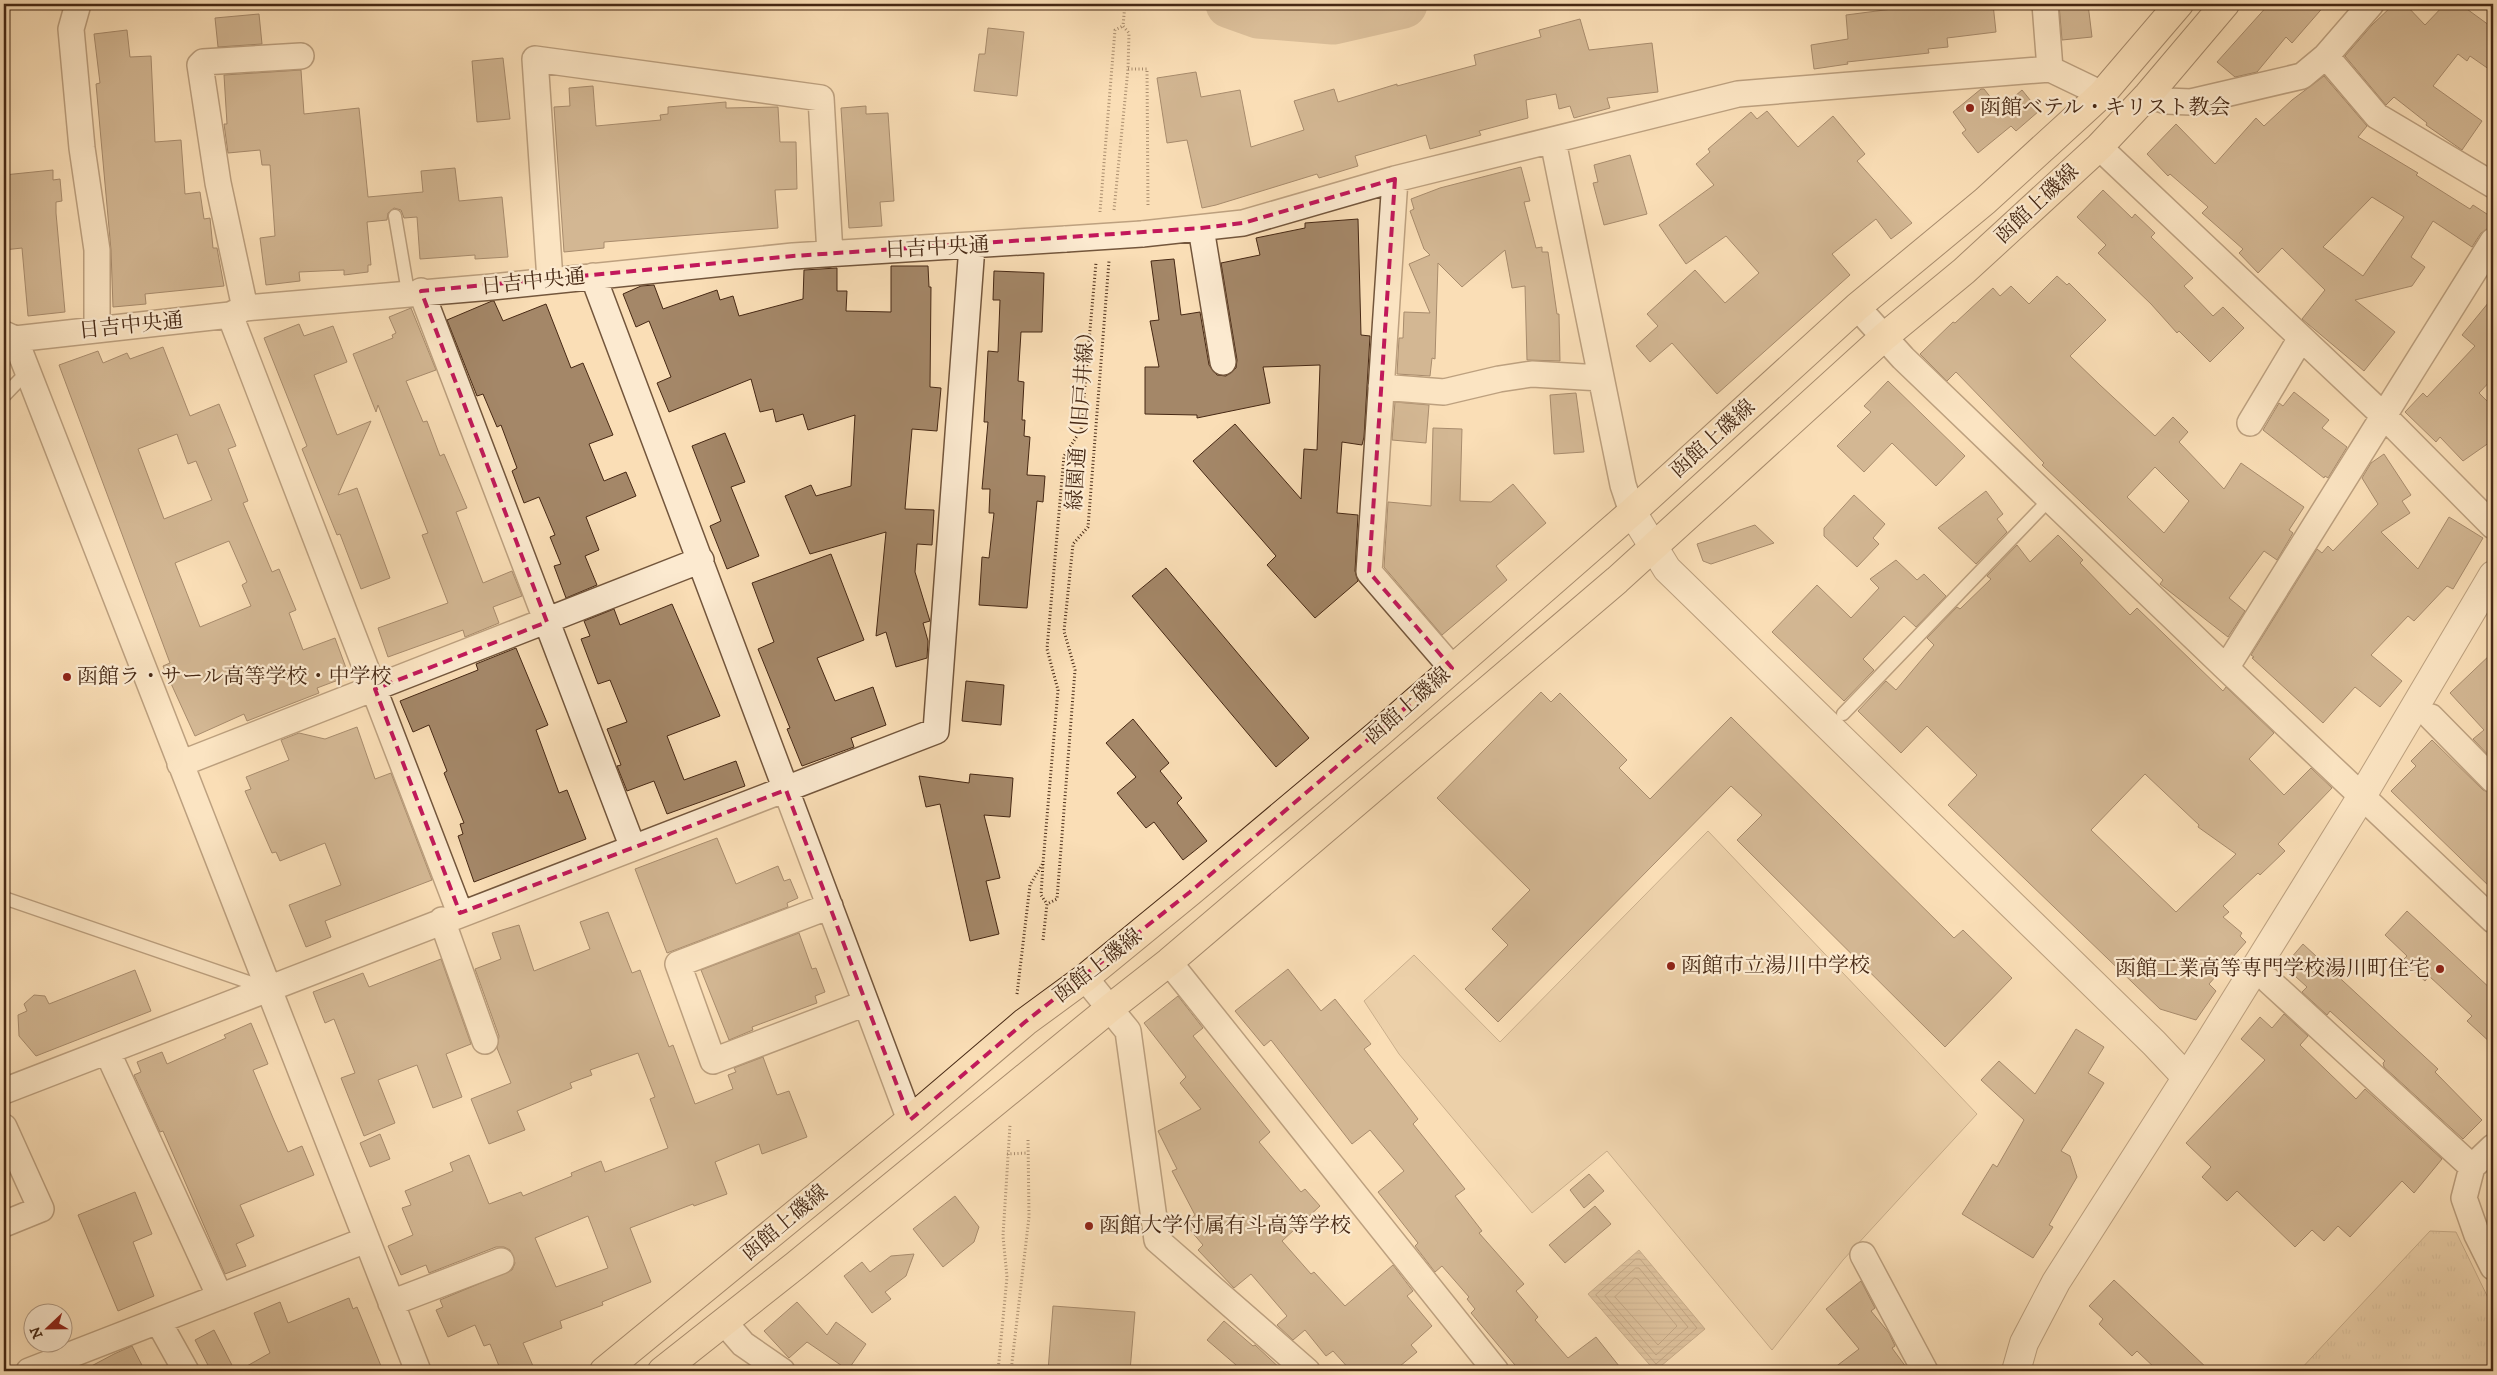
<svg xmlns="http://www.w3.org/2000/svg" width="2497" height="1375" font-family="'IM FELL DW Pica','Noto Serif JP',serif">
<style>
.green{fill:#dbbf9a;stroke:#907457}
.park{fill:url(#park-tufts);stroke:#907457}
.water{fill:url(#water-rules);stroke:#8d7054}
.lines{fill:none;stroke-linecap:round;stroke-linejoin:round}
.shore{stroke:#82644a;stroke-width:1}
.river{stroke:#bda07f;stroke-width:49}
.building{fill:#a48768;stroke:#462814;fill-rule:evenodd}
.service-casing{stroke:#73563c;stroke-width:15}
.minor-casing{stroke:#73563c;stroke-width:28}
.tertiary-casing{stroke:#73563c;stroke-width:30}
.primary-casing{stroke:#462814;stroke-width:30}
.path{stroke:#462814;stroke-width:3;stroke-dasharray:1 2.5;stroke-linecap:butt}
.service{stroke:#fcead0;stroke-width:12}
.minor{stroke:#fcead0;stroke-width:25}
.tertiary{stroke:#fcead0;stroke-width:28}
.primary{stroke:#fadeb6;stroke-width:28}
.minor-bridge-casing{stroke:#73563c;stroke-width:28;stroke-linecap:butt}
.minor-bridge{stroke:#fcead0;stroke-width:25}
.marked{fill:none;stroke:#c2185b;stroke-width:4;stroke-dasharray:10 6;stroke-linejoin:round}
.poi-dot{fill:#8f2418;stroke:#fcead0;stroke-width:2}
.labels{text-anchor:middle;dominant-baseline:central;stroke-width:4.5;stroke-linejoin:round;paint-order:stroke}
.poi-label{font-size:21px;fill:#462814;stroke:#fcead0;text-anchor:start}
.street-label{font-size:21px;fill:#462814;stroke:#fcead0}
</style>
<defs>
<pattern id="park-tufts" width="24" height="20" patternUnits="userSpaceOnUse" patternTransform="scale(1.25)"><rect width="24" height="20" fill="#dbbf9a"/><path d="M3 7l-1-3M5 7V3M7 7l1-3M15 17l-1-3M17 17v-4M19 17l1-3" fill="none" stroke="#bda484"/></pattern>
<pattern id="water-rules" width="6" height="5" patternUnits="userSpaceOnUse" patternTransform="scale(1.25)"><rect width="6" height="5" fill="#bda07f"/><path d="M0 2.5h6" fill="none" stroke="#9b8267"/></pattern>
</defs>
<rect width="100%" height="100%" fill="#fadeb6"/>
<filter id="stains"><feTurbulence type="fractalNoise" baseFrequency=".004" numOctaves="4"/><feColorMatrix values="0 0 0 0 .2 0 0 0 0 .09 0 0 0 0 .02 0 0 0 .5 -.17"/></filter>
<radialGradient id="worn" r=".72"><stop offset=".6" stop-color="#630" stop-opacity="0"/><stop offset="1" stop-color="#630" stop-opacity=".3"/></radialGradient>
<path class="green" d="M1708 831 1977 1114 1843 1260 1772 1350 1607 1151 1532 1213 1399 1054 1364 1001 1414 955 1500 1042Z"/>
<path class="park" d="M2430 1231 2456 1232 2493 1308V1371H2299Z"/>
<path class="water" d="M1639 1250 1705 1329 1655 1371 1588 1294Z"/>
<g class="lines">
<path class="shore" d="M1636 1259H1640L1697 1328 1656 1364 1596 1295Z
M1636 1268H1639L1688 1327 1656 1355 1605 1296Z
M1635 1278 1638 1279 1677 1326 1658 1345 1615 1297Z"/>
<path class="river" d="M1230 4 1258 14 1333 20 1403 4"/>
</g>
<path class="building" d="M1931 4H1993L1996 32 1947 38 1948 47 1928 49 1929 53 1847 62 1848 64 1814 69 1811 45 1848 39 1846 15Z
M2059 4H2088L2092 37 2062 40Z
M2269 4H2326L2292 43 2286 37 2257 72 2235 77 2217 62Z
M2394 4H2405L2425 25 2445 4H2460L2493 28V72L2470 56 2467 61 2458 54 2433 86 2482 121 2462 150 2426 125 2427 123 2394 97 2386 105 2345 56 2372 25Z
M259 14 262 44 218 47 215 18Z
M1580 19 1589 50 1652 43 1658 92 1607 98 1610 108 1574 118 1570 106 1559 109 1556 94 1526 100 1528 118 1479 131 1481 135 1430 149 1426 135 1355 156 1358 166 1319 178 1317 174 1216 205 1202 208 1187 140 1167 143 1157 78 1196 72 1201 97 1240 90 1251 147 1304 130 1294 101 1334 89 1338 102 1397 84V86L1476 65 1474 55 1541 37 1539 30Z
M988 28 1024 32 1017 96 974 91 979 54H985Z
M127 30 130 57 151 56 155 142 181 140 185 194 200 192 204 219 210 218 213 248H217L224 286 145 294 146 304 113 307 111 250 96 84 100 83 94 34Z
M503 58 510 119 477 122 472 61Z
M301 70 304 114 359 108 368 197 423 192 421 171 455 168 459 201 502 197 508 257 475 259V255L420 259 417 217 404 218 401 210 394 208 388 213 387 220 367 222 371 265H368V272L344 275V270L299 272 300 281 266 285 260 238 275 236 270 165H262L260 150 228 153 224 124H227L224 75Z
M2324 76 2367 126 2358 137 2418 173 2416 175 2470 209 2473 205 2493 218V227L2481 233 2472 247 2433 221 2411 257 2425 267 2412 286 2355 300 2395 332 2364 371 2302 319 2325 290 2282 248 2258 273 2239 253 2243 249 2202 213 2208 207 2170 174 2168 176 2147 154 2176 124 2215 164 2256 118 2264 126 2292 100ZM2372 197 2404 217 2363 276 2323 247Z
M593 86 596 126 661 120 660 115 668 114V107L726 102V108L778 107 780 142H796L797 189 775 190 778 228 604 242V248L564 252 554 107 570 106 569 88Z
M1981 89H1984L2000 109 2022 90 2039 111 2016 131 2011 126 1978 153 1962 133 1966 130 1953 112Z
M866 106V114L888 113 894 201 880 202 882 226 849 228 841 108Z
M1767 111 1798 147 1833 116 1865 154 1857 161 1912 223 1891 239 1876 219 1832 254 1850 275 1717 394 1672 343 1650 362 1636 346 1658 326 1647 314 1695 270 1725 303 1759 273 1726 236 1686 264 1659 225 1714 185 1696 164 1710 152 1708 149 1751 112 1757 119Z
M1630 155 1647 214 1604 225 1593 183 1598 182 1594 165Z
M1521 167 1530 201 1524 202 1536 248 1542 247V252H1548L1557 314H1559L1560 361 1527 360 1525 286 1512 288 1505 250 1462 287 1438 263 1435 359 1432 358 1430 376 1397 374 1399 338H1403L1404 312 1430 313 1409 264 1430 255 1424 249 1410 211 1414 209 1411 199 1440 188Z
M53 170V180L60 179 62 201 56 202V213L65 312 28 316 22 248 4 250V175Z
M2103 190 2132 218 2135 214 2155 233 2151 237 2193 278 2184 286 2213 316 2223 307 2244 328 2210 362 2179 331 2177 333 2151 304 2098 253 2106 245 2077 217Z
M1358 219 1361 335 1370 336 1364 437 1362 445 1342 442 1337 513 1358 515 1355 571 1358 581 1315 618 1267 565 1276 556 1193 461 1235 424 1301 499 1304 449 1317 450 1320 365 1263 367 1270 403 1197 418V415L1145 414V367H1159L1150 321 1159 320 1151 261 1174 259 1181 315 1200 312 1209 365 1217 375 1226 376 1236 368 1237 360 1221 263 1260 255 1256 238 1305 228V223Z
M891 266H928L929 287H931L930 387 941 388 937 431 912 429 905 509 934 510 932 545 917 544 915 572 930 621 923 623 928 641 927 658 896 667 886 632 876 636 886 532 810 554 785 496 811 485 816 496 851 486 855 415 808 430 803 414 776 422 773 409 760 412 751 379 669 412 657 383 671 377 649 321 636 327 623 294 641 286 654 285 663 309 717 290 720 300 733 296 739 316 803 299 804 270 837 268V291H847L846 311 891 312Z
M994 271 1044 273 1042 332H1021L1018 381 1024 382 1022 420H1025L1024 436 1030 437 1027 475 1045 476 1043 502 1037 501 1027 608 979 605 982 557 989 558 994 513H989L990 489H982L988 422H984L988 351 998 352 1000 300H993Z
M2057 276 2067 285 2069 283 2106 320 2070 356 2100 385 2155 436 2173 417 2188 432 2179 442 2224 489 2241 463 2304 507 2289 530 2293 533 2277 560 2264 551 2229 598 2245 611 2228 637 2160 584 2163 580 2042 465 2044 463 1956 372 1947 381 1920 354 1953 322 1955 323 1993 288 2000 296 2011 286 2029 304ZM2155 467 2189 501 2164 533 2127 497Z
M2493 297V378L2479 393 2493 407V440L2463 461 2440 437 2436 442 2405 412 2423 393 2427 397 2475 346 2462 335Z
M492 301H494L503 321 546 304 571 368 583 363 613 435 589 444 604 481 626 472 636 496 586 517 599 550 585 556 597 585 566 598 554 566 561 564 550 537 555 535 539 497 524 503 512 471 517 468 501 425 497 427 483 394 477 396 447 320Z
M411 308 436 370 406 381 423 422 427 421 440 456 444 454 467 508 456 512 483 583 512 571 522 596 493 607 499 623 465 637 463 630 388 657 378 628 448 603 422 535 428 533 378 405 376 412 353 354 393 338 392 335 396 333 389 317Z
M299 324 304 336 333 326 347 362 314 375 337 435 371 421 338 495 357 488 390 578 361 589 340 534 337 535 302 449 307 446 264 338Z
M163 347 190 416 219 404 236 446 228 449 248 501 243 503 272 572 279 569 296 610 289 613 303 650 335 638 349 676 317 688 319 693 247 721 244 714 195 736 163 666 170 663 59 365 98 351 103 363 127 353 130 359ZM177 434 188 464 196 461 212 500 164 519 138 449ZM229 541 247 582 242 585 251 606 200 627 175 563Z
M1888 381 1965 456 1936 486 1892 443 1864 472 1837 446 1871 412 1864 406Z
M2294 392 2329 420 2322 428 2347 447 2328 478 2325 476 2324 478 2263 430 2279 403 2283 406Z
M1576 393 1584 452 1554 454 1550 395Z
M1395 402 1429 405 1426 443 1392 440Z
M1433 428 1462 429 1460 501 1491 502 1513 484 1546 523 1496 566 1507 580 1442 635 1384 567 1388 502 1431 506Z
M725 433 745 482 731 487 759 556 727 569 710 526 721 521 692 446Z
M2384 454 2411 495 2402 501 2410 513 2381 532 2418 569 2449 517 2483 538 2453 589 2447 586 2414 621 2408 616 2371 655 2402 681 2380 707 2355 687 2323 723 2252 658 2254 657 2251 655 2317 549 2322 553 2328 546 2333 551 2378 504 2362 478 2371 463Z
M1986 491 2003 514 1997 519 2007 532 1976 564 1938 528Z
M1854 495 1885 524 1873 538 1879 544 1857 567 1824 536V528Z
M1755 525 1774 543 1711 564 1703 561 1697 544Z
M2058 535 2083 560 2080 563 2130 615 2137 608 2223 691 2226 687 2274 733 2249 759 2284 795 2311 768 2332 788 2278 844 2285 851 2260 875 2258 873 2223 906 2229 912 2223 917 2242 933 2240 936 2246 942 2209 984 2216 991 2196 1020 2160 1009 1948 805 1977 775 1927 726 1901 753 1858 711 1886 681 1896 690 1934 645 1927 638 1957 607 1960 609 1991 579 1987 576 2017 545 2030 562ZM2145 774 2199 825 2198 827 2236 854 2176 912 2091 830Z
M831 554 864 640 817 658 835 701 873 687 886 725 851 738 854 747 802 766 787 729 790 728 758 649 774 642 752 583Z
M1896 560 1917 580 1924 574 1946 596 1916 627 1904 616 1863 659 1874 670 1844 701 1772 632 1817 585 1851 618 1879 588 1870 579Z
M1166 568 1309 738 1276 767 1132 596Z
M672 604 720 716 667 736 684 780 736 761 745 786 667 814 654 781 627 791 617 766 621 765 607 729 627 722 610 680 598 684 581 639 590 636 584 621 614 609 620 625Z
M516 648 548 725 536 730 559 793 567 790 586 839 474 882 458 836 463 834 460 824 464 823 444 773 447 771 429 725 413 732 400 701 478 670 476 664Z
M2493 652V760L2473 739 2484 730 2450 693Z
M966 681 1004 685 1001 725 962 721Z
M1541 692 1551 702 1560 693 1627 760 1619 768 1650 799 1731 717 1954 938 1963 930 2012 978 1945 1047 1737 840 1762 815 1731 786 1498 1022 1465 989 1508 945 1492 929 1530 890 1437 798Z
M1133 719 1169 763 1160 771 1182 798 1177 803 1207 841 1183 860 1154 822 1146 828 1117 793 1136 777 1106 743Z
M357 727 375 779 391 773 432 880 325 921 331 937 306 947 289 905 341 885 325 843 280 861 276 852 272 853 245 791 251 789 246 777 289 760 281 740 299 733 325 739Z
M2432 740 2483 790 2493 794V890L2391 791 2416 766 2411 761Z
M970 774 1013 778 1010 817 984 815 1000 878 986 881 999 934 970 941 940 804 926 807 919 776 969 783Z
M717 838 736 884 778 866 784 881 790 879 798 898 787 903 788 907 667 953 635 869Z
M2407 911 2493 991V1045L2467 1021 2472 1016 2429 976 2425 981 2402 961 2407 956 2385 935Z
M608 912 632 973 640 970 669 1047 673 1045 695 1104 733 1089 728 1075 736 1072 734 1068 763 1057 777 1095 789 1091 807 1137 762 1154 759 1144 715 1162 727 1194 694 1206 693 1204 630 1228 651 1282 602 1302 603 1305 560 1321 562 1328 523 1343 533 1366 520 1371H501L490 1344 484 1346 475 1325 448 1337 436 1310 443 1307 440 1300 512 1270 515 1263 510 1250 504 1247H496L429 1273 426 1265 401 1275 388 1246 413 1235 402 1208 411 1205 405 1191 453 1171 450 1163 469 1155 489 1204 521 1192 523 1196 572 1176 571 1173 601 1161 605 1172 668 1148 650 1099 655 1097 638 1053 590 1070 592 1075 570 1083 572 1088 517 1111 525 1130 489 1144 471 1099 511 1083 497 1048 499 1036 475 969 501 959 492 933 519 925 534 971 590 949 580 922ZM588 1216 608 1268 556 1287 535 1238Z
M799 933 812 969 816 968 825 992 815 996 817 1003 752 1027 753 1030 729 1040 701 970Z
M2303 944 2438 1069 2435 1072 2482 1120 2463 1139 2384 1067 2383 1063 2385 1061 2330 1011 2327 1015 2302 992 2307 987 2284 966Z
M441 959 471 1044 446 1054 462 1097 433 1108 417 1065 378 1080 395 1123 364 1136 341 1078 355 1073 334 1019 325 1023 313 992 363 973 369 987Z
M1288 969 1321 1011 1335 999 1371 1044 1364 1049 1418 1119 1413 1124 1465 1189 1455 1196 1482 1231 1479 1233 1524 1284 1516 1291 1538 1317 1535 1320 1568 1358 1596 1337 1623 1371H1520L1471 1313 1475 1309 1467 1299 1469 1297 1442 1266 1435 1272 1415 1246 1418 1243 1378 1192 1404 1171 1370 1130 1352 1144 1271 1040 1264 1046 1235 1011Z
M135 970 151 1011 36 1056 19 1036 18 1015 27 1011 24 1004 34 995 45 996 49 1004Z
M1178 996 1203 1028 1193 1036 1270 1132 1259 1142 1301 1192 1305 1189 1320 1206 1282 1241 1311 1274 1314 1272 1345 1306 1393 1265 1413 1291 1407 1296 1432 1326 1411 1345 1417 1352 1394 1371H1351L1333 1351 1326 1356 1305 1330 1293 1340 1277 1325 1287 1316 1251 1274 1234 1288 1198 1250 1203 1245 1185 1224 1195 1215 1172 1171 1177 1169 1158 1131 1201 1109 1180 1083 1186 1077 1144 1023Z
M2284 1014 2308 1036 2300 1045 2356 1099 2365 1089 2442 1159 2414 1193 2402 1181 2350 1237 2338 1226 2324 1241 2312 1230 2295 1247 2237 1191 2227 1201 2202 1177 2211 1167 2186 1143 2265 1060 2241 1039 2260 1017 2272 1028Z
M251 1023 268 1064 253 1070 273 1118 288 1152 302 1146 314 1175 240 1205 254 1236 236 1244 246 1266 225 1274 163 1131 160 1132 134 1075 141 1072 137 1062 162 1052 167 1064 226 1038 224 1035Z
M2076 1029 2104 1047 2088 1073 2104 1083 2061 1151 2070 1156 2077 1177 2049 1225 2053 1227 2033 1258 1962 1214 1993 1164 1997 1167 2024 1120 1981 1080 1999 1061 2035 1094Z
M380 1134 390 1159 370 1167 360 1143Z
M1589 1174 1604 1191 1584 1208 1570 1190Z
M135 1192 152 1234 133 1242 154 1296 118 1311 78 1215Z
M955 1196 979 1227 974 1242 943 1267 913 1229Z
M1595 1206 1611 1224 1565 1263 1549 1245Z
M914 1254 906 1276 885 1292 891 1299 872 1313 844 1276 862 1262 870 1272 891 1256Z
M2114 1280 2210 1371H2158L2137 1351 2132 1356 2099 1324 2103 1319 2089 1306Z
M1861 1281 1875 1308 1871 1311 1889 1333 1895 1346 1892 1348 1909 1371H1830L1859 1349 1826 1309Z
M349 1298 353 1309 357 1307 383 1371H238L270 1353 254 1313 280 1302 288 1323Z
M797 1302 827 1335 836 1322 866 1344 848 1370 807 1342 789 1358 764 1331Z
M1053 1306 1135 1312 1130 1371H1048Z
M1224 1321 1253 1346 1255 1345 1283 1371H1243L1207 1340Z
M214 1330 235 1371H211L195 1340Z
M132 1346 145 1371H82L114 1354Z"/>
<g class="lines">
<g class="service-casing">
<path id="service" d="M395 216 408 292
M4 396 28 371
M1843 714 2050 499
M4 898 266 988"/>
</g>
<g class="minor-casing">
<path id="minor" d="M78 4 71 29 82 148 97 250V330
M2045 4 2050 69
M2326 56 2377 116 2493 185
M2148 95 2166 101 2191 102 2302 76 2326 56 2371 4
M1553 141 1623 485 1632 512
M2099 147 2383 415 2493 526
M1395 179 1369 572 1452 668
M1201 228 1223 362
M1142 234 1243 223 1395 179 1738 94 2050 69 2102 94
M593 276 910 1120
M550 280 535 59 821 98 830 254
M421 291 633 848
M1857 307 1903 358 2226 668 2493 920
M245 308 218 183 200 65 203 62 301 56
M230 315 460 913
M4 334 15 339 230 315 245 308 492 287 793 256 1066 239
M15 339 418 1371
M1381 387 1444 392 1499 379 1532 374 1601 378
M2250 423 2301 338
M2226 668 2493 241
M2431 717 2493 780
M180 764 701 560
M830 906 678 964 713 1061 866 1003
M442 920 485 1041
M1169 962 1496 1371
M1085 978 1128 1031 1157 1240 1307 1371
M2269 981 2472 1167
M107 1051 220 1297
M4 1091 936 731 972 246
M4 1127 41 1209 4 1224
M2493 1147 2472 1167 2464 1198 2477 1235 2493 1267
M1863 1255 1925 1371
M391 1303 501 1261
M158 1321 186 1371
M724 1322 743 1344 782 1371
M29 1371 366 1240"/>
</g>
<g class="tertiary-casing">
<path id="tertiary" d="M1632 512 1667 569 2154 1043 2186 1077
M2016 1371 2024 1343 2056 1282 2210 1041 2362 796 2493 575"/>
</g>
<g class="primary-casing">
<path id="primary" d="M604 1371 910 1120 1025 1022 1085 978 1190 892 1377 735 1632 512 1857 307 1985 201 2102 94 2179 4
M662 1371 796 1265 1109 1009 1169 962 1617 580 1884 337 1964 271 2099 147 2148 95 2225 4"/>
</g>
<path class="path" d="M1128 69H1147L1148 207
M1114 210 1128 69 1129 33 1123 26 1125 4
M1100 212 1115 30 1123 26
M1043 864 1041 895 1047 904
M1043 940 1047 904 1057 899 1075 670 1064 631 1073 544 1088 527 1109 261
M1017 994 1030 885 1043 863 1058 690 1047 649 1064 456 1081 430 1096 263
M1007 1154 1028 1153
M998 1371 1007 1277 1003 1236 1010 1125
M1011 1371 1029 1217 1028 1139"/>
<use href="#service" class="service"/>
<use href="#minor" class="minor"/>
<use href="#tertiary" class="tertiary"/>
<use href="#primary" class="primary"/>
<g class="minor-bridge-casing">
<path id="minor-bridge" d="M1066 239 1142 234"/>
</g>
<use href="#minor-bridge" class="minor-bridge"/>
</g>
<path d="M0 0H2497V1375H0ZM1395 179 1369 572 1452 668 1190 892 1025 1022 910 1120 786 790 460 913 375 689 547 622 421 291 793 256 1201 228 1243 223Z" fill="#fadeb6" fill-opacity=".55" fill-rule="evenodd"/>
<path class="marked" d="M1395 179 1369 572 1452 668 1190 892 1025 1022 910 1120 786 790 460 913 375 689 547 622 421 291 793 256 1201 228 1243 223Z"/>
<g class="poi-dot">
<circle cx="1970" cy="108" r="5"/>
<circle cx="67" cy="677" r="5"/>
<circle cx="1671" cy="966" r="5"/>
<circle cx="2440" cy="969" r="5"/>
<circle cx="1089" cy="1226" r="5"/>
</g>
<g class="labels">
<g class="poi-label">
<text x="1980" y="108">函館ベテル・キリスト教会</text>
<text x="77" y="677">函館ラ・サール高等学校・中学校</text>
<text x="1681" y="966">函館市立湯川中学校</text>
<text x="2430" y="969" text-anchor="end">函館工業高等専門学校湯川町住宅</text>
<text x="1099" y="1226">函館大学付属有斗高等学校</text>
</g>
<g class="street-label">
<text transform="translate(2037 204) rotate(-43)">函館上磯線</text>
<text transform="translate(937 248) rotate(-3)">日吉中央通</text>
<text transform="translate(533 282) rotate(-6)">日吉中央通</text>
<text transform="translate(131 326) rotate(-6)">日吉中央通</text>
<text transform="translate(1081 416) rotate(-86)">緑園通（旧戸井線）</text>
<text transform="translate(1713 439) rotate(-42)">函館上磯線</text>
<text transform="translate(1408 706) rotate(-41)">函館上磯線</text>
<text transform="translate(1098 966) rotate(-38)">函館上磯線</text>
<text transform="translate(785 1223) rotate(-40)">函館上磯線</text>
</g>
</g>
<rect width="2497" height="1375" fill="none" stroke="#fadeb6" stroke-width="20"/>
<rect x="5" y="5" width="2487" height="1365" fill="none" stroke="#462814" stroke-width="2.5"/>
<rect x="10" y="10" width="2477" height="1355" fill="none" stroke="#462814"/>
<g transform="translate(48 1328) rotate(248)"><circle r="24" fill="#fcead0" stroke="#b39c85"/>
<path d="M0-4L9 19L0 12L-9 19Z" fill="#8f2418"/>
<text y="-8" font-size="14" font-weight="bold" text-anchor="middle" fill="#462814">N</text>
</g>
<rect width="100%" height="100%" filter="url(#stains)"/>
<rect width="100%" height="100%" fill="url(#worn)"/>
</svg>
